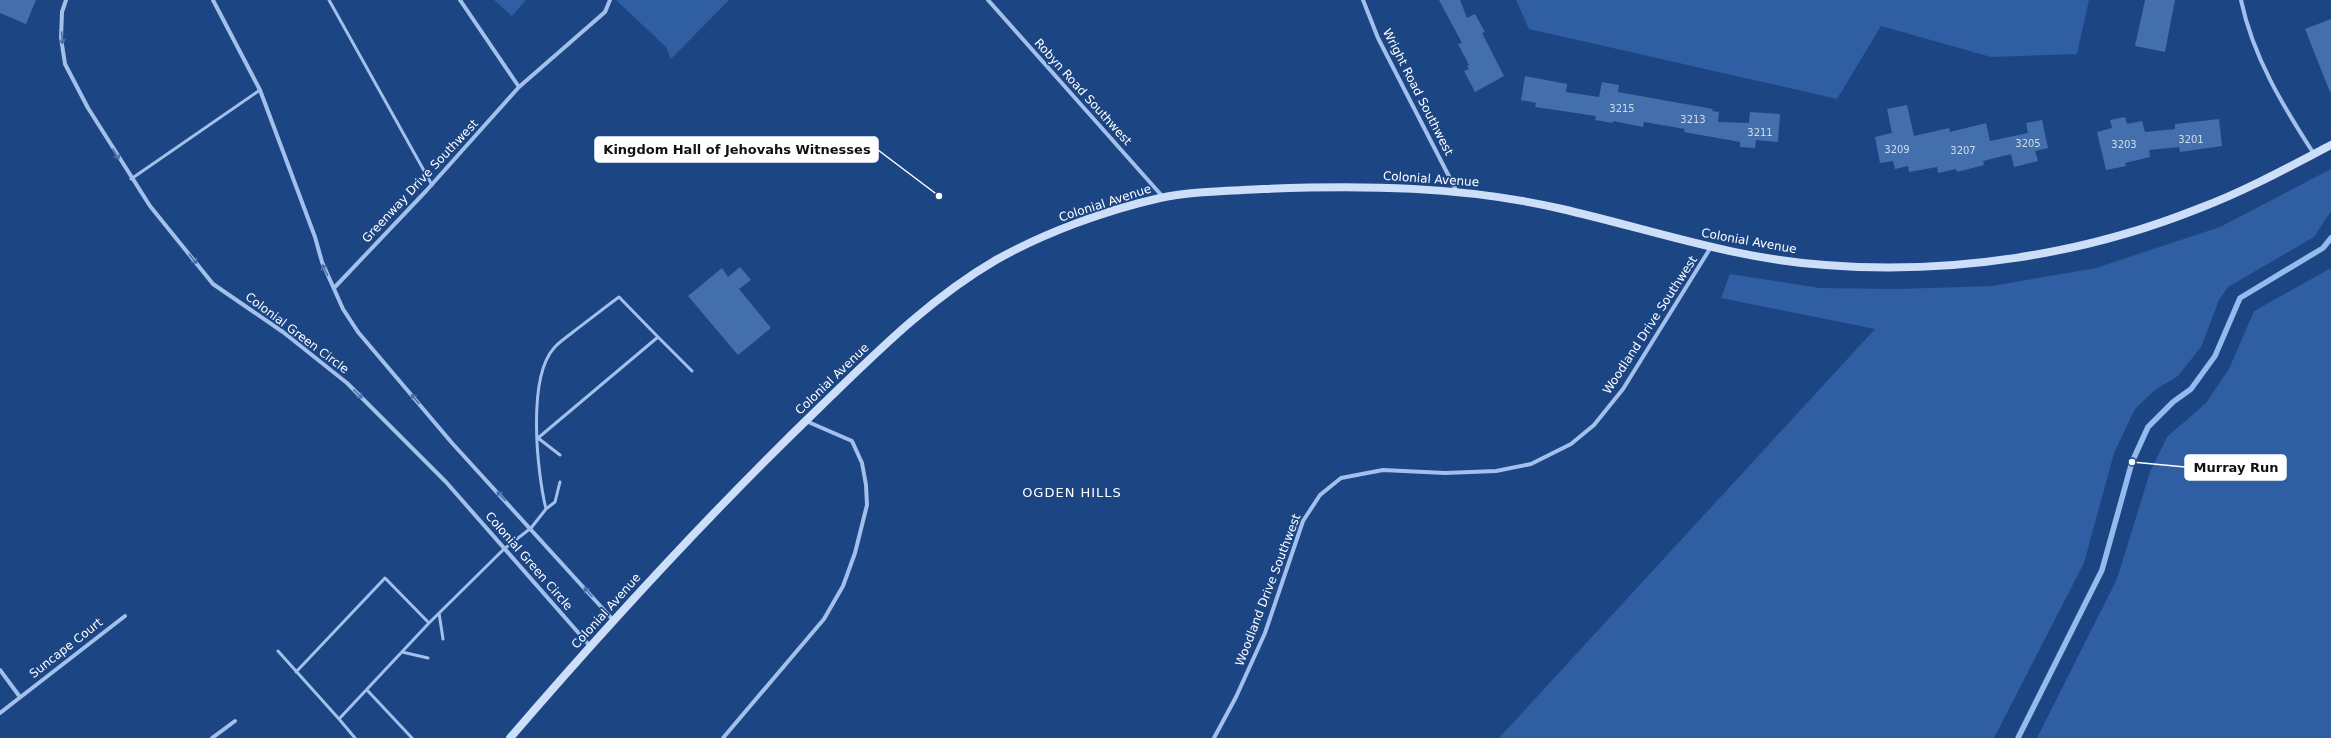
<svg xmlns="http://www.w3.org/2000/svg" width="2331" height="738" font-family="'DejaVu Sans',sans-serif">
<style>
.green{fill:#2f5ea2}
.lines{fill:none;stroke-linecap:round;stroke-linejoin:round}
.stream{stroke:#95baed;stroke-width:5.5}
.building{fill:#446fad}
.lane{stroke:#a2c0eb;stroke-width:3}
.street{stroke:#a2c0eb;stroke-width:4}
.secondary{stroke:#cddef8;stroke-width:8}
.oneway{stroke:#4b70a8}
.labels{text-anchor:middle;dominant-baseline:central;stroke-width:3.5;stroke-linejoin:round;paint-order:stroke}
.number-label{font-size:10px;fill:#d0dbea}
.street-label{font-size:12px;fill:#fff;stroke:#1c4584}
.neighbourhood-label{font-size:13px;letter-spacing:1px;fill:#fff;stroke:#1c4584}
.leader{fill:none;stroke:#fff;stroke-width:1.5}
.callout-dot{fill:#fff;stroke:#1c4584;stroke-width:1.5}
.callout{fill:#fff;stroke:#fff;stroke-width:1.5}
.callout-label{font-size:13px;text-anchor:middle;font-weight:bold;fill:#111}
</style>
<rect width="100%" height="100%" fill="#1c4584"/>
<path class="green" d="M494 0H526L512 16Z
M616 0H729L671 59 666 47Z
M1516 0H2089L2077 54 1991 57 1881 26 1837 99 1529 29Z
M2331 169V211L2314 237 2228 287 2219 300 2201 347 2178 376 2155 390 2135 409 2114 453 2084 563 1994 738H1499L1875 329 1721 298 1730 274 1820 288 1897 289 1992 286 2096 268 2220 227Z
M2331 268V738H2037L2117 579 2150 472 2167 437 2206 403 2229 369 2254 311Z"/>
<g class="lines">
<path class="stream" d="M2018 738 2102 570 2132 462 2148 427 2173 402 2191 389 2215 356 2240 298 2323 248 2331 238"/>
</g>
<path class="building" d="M0 0H36L26 24 0 13Z
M1439 0H1460L1467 18 1475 14 1485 32 1482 33 1504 76 1475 92 1464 71 1469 69 1467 66 1469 65 1458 44 1462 43Z
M2145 0H2175L2165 52 2135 46Z
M2331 19V92H2330L2305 29Z
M1525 76 1567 84 1566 92 1599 97 1602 82 1619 85 1618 92 1713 109 1712 111 1719 112 1718 122 1749 123 1750 112 1780 114 1778 142 1756 140 1755 148 1740 147V142L1684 132 1685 129 1644 122 1643 127 1613 121V123L1595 120 1596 116 1535 107 1536 103 1521 100Z
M1907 105 1914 136 1949 128 1950 132 1986 123 1990 141 2028 133 2026 123 2042 120 2048 148 2035 151 2038 161 2014 167 2011 154 1983 161 1984 165 1957 172 1956 169 1938 173 1937 167 1909 172 1908 166 1895 169 1893 161 1880 163 1875 137 1892 133 1887 109Z
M2125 117 2127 124 2142 121 2145 132 2175 129V124L2219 119 2222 146 2180 152 2179 147 2149 150 2150 157 2125 163 2126 166 2106 170 2097 132 2112 128 2110 120Z
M740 267 751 280 739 289 771 328 738 355 688 296 722 268 728 277Z"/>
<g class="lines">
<path class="lane" d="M329 0 432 185
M131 179 260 90
M658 337 692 371
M546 509 555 502 560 482
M439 613 443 639
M278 651 339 719
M402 652 428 658
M296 672 385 578 429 623
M367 690 412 738
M355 738 339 719 429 623 504 549 531 528 546 509C537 472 527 378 554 348 559 342 567 337 573 332 589 320 604 308 619 297L658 337 538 438 560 455"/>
<path class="street" d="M66 0 62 12 61 38 65 64 88 108 150 206 213 284 283 332 347 383 446 482 590 646
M213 0 260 90 315 237 322 262 343 309 358 332 452 443 614 621
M460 0 519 87
M988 0 1163 197
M1363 0 1378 38 1457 192
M2241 0C2253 57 2283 106 2314 154
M334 288 426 191 519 87 605 12 610 0
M0 670 20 697
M0 713 125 616
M212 738 235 721
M723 738 824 619 843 586 855 553 867 505 866 485 862 463 852 441 806 421
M1214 738 1236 697 1265 633 1303 521 1320 495 1341 478 1383 470 1445 473 1496 471 1531 464 1571 444 1594 425 1623 389 1711 247"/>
<path class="secondary" d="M510 738C609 623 712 511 821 406 876 353 929 299 996 260 1044 233 1106 210 1160 198 1193 191 1229 191 1263 189 1362 185 1464 186 1562 209 1649 229 1734 259 1825 265 1951 275 2083 255 2200 208 2245 191 2289 167 2331 145"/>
</g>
<defs><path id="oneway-shaft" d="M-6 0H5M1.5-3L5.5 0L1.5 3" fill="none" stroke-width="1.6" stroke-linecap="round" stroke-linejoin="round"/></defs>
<g class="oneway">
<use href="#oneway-shaft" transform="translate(62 38) rotate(86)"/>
<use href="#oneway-shaft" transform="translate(116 154) rotate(59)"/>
<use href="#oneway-shaft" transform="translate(193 259) rotate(51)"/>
<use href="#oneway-shaft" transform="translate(325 270) rotate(-116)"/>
<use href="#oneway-shaft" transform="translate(358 394) rotate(45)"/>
<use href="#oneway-shaft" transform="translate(415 399) rotate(-130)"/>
<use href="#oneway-shaft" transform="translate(501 496) rotate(-133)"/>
<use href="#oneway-shaft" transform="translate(588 592) rotate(-132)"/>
</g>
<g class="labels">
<g class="number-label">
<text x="1622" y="108">3215</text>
<text x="1693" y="119">3213</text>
<text x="1760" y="132">3211</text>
<text x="2191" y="139">3201</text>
<text x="2028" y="143">3205</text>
<text x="2124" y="144">3203</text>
<text x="1897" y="149">3209</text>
<text x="1963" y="150">3207</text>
</g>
<g class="street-label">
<text transform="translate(1083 92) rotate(48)">Robyn Road Southwest</text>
<text transform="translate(1418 92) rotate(63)">Wright Road Southwest</text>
<text transform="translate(1431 179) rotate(4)">Colonial Avenue</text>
<text transform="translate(420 181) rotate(-47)">Greenway Drive Southwest</text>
<text transform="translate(1105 203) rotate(-18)">Colonial Avenue</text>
<text transform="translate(1749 241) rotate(10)">Colonial Avenue</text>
<text transform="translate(1650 325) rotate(-57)">Woodland Drive Southwest</text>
<text transform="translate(297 333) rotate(37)">Colonial Green Circle</text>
<text transform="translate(832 379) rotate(-44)">Colonial Avenue</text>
<text transform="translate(529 561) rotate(49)">Colonial Green Circle</text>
<text transform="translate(1268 590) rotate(-69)">Woodland Drive Southwest</text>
<text transform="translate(606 611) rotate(-48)">Colonial Avenue</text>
<text transform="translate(66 648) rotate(-38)">Suncape Court</text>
</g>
<g class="neighbourhood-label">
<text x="1072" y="492">OGDEN HILLS</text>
</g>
</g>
<path class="leader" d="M939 196L878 150M2132 462L2185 467"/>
<g class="callout-dot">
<circle cx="939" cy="196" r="4"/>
<circle cx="2132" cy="462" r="4"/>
</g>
<g class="callout">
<rect x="595" y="137" width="283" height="25" rx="4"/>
<rect x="2185" y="455" width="101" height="25" rx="4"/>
</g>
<g class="callout-label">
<text x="737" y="154">Kingdom Hall of Jehovahs Witnesses</text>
<text x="2236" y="472">Murray Run</text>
</g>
</svg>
